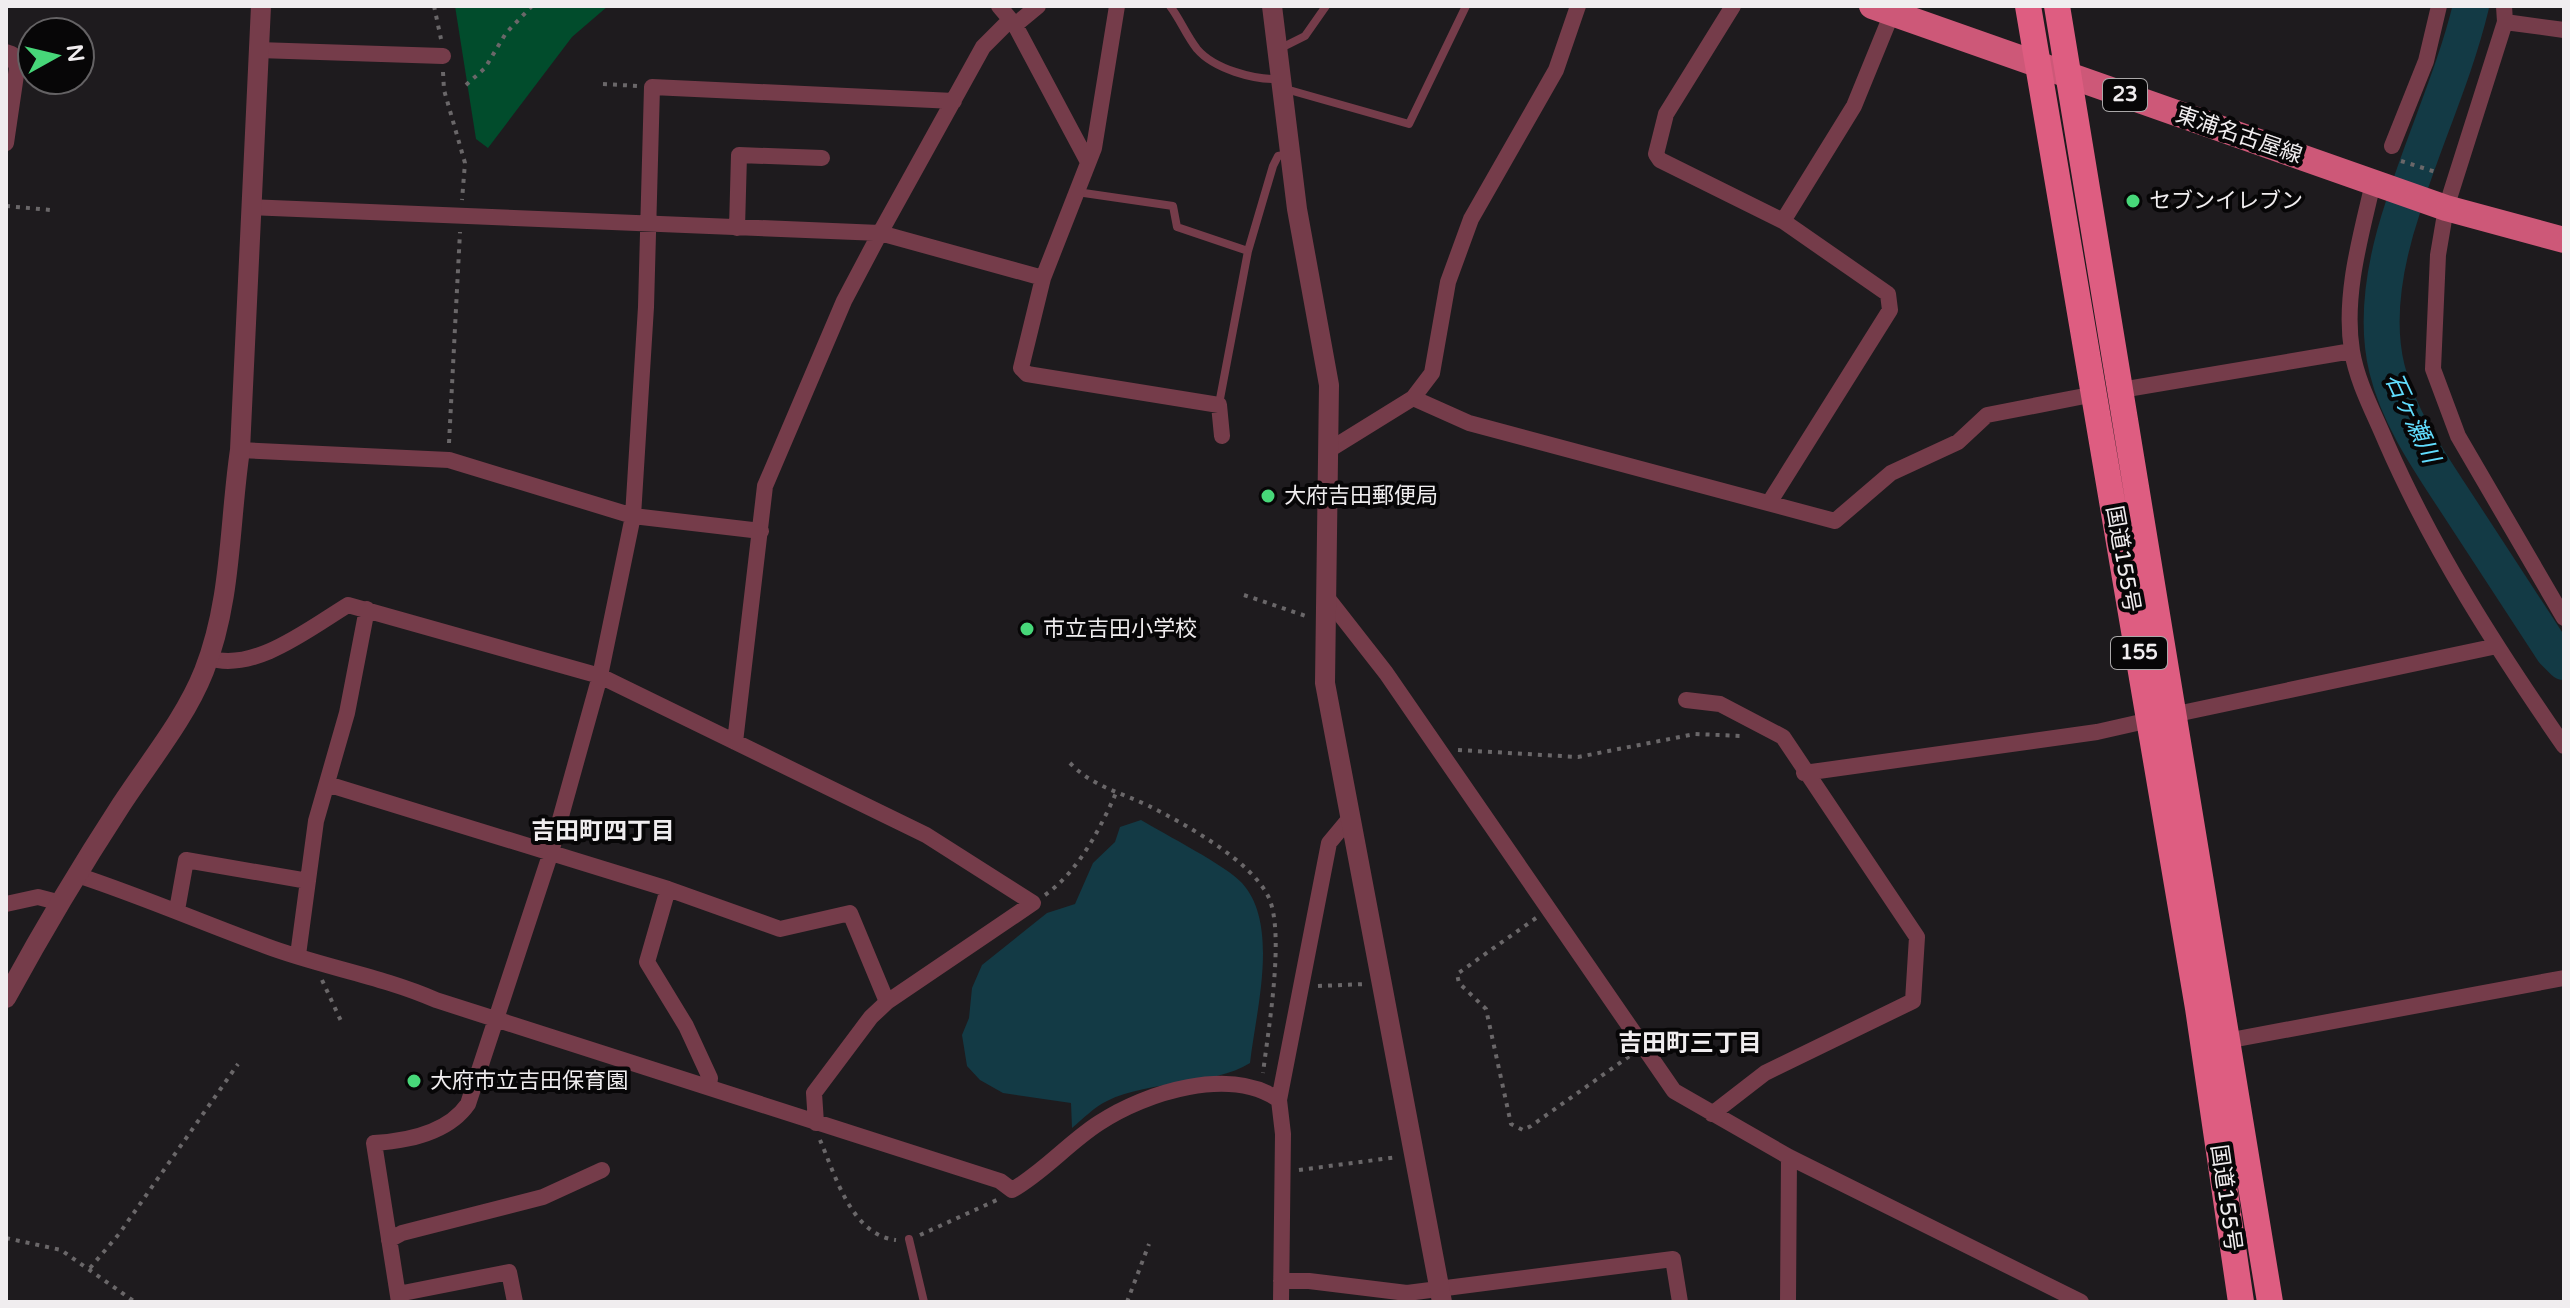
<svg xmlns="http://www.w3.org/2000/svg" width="2570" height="1308" font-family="'Varela Round','Noto Sans JP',sans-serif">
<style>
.green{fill:#014c2c}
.water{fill:#133a45}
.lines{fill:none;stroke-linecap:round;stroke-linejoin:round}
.river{stroke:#133a45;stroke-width:36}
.path{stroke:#6a6769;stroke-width:4;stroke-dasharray:4 6;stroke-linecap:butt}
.service{stroke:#753c4a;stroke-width:8}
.minor{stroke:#753c4a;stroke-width:16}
.tertiary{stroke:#753c4a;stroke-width:20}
.primary{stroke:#cd5878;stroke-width:26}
.trunk{stroke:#de5d81;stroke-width:26}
.poi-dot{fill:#47d779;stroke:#070607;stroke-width:3}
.labels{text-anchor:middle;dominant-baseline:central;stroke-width:8;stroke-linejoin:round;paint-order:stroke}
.shield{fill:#070607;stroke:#aaa8a9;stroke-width:2}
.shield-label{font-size:20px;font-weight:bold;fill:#f0edef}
.street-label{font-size:22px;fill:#f0edef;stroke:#070607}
.poi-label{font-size:22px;fill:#f0edef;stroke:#070607;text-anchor:start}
.water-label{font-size:24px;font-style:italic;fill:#61ddfe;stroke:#070607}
.neighbourhood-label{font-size:24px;font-weight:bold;fill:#f0edef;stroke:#070607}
</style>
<rect width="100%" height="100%" fill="#1e1b1e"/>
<path class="green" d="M455 6H608L572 37 488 148 476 139Z"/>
<path class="water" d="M1141 820C1164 834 1227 866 1242 883 1280 925 1256 1010 1250 1063 1213 1086 1149 1080 1107 1101 1094 1107 1083 1119 1072 1128L1071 1103 1003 1093 980 1080 967 1066 962 1035 969 1018 972 988 982 965 1047 913 1075 904 1093 863 1115 842 1120 827Z"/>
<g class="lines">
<path class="river" d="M2471 6C2454 76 2424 139 2403 207 2386 258 2374 316 2387 369 2400 422 2434 468 2463 513 2493 559 2523 605 2553 651L2564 662"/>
<path class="path" d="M434 6 441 39
M443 72 444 90 465 163 462 200
M603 84 638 86
M466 85 485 68 506 33 532 6
M2401 161 2439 173
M6 206 51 210
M449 443 460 232
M1244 595 1306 616
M1458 750 1578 757 1695 734 1742 736
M1070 763C1093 787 1120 792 1149 806 1185 824 1252 861 1269 898 1285 935 1268 1031 1263 1073
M1045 895C1078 872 1100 829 1116 793
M1536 918 1457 974 1459 983 1486 1009 1511 1124 1523 1130 1531 1126 1631 1055
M322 980 341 1021
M1318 986 1365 984
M820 1140C835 1174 851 1235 896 1240
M1299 1170 1398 1157
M920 1235 999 1199
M6 1238 61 1250 135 1302
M90 1268 119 1234 238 1064
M1127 1302 1149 1244"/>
<path class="service" d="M1170 6C1180 19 1186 35 1197 49 1214 69 1254 80 1279 79
M1277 50 1305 36 1326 6
M1282 88 1409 124 1466 6
M1077 192 1173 206 1177 227 1248 251
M1219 404 1248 251 1273 166 1278 156 1289 154
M909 1239 924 1302"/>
<path class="minor" d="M999 6 1015 25 1088 162
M1117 6 1094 148 1043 278 1021 368 1027 374 1219 405 1222 436
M1733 6 1666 114 1656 154 1660 160 1783 221 1888 294 1890 310 1769 503
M2504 6 2505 22 2446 208 2438 255 2433 369 2458 436 2564 618
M2505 22 2564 30
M1015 25 1038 6
M258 50 443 56
M6 52 12 54 17 68 6 143
M2392 146 2426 61 2439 6
M2373 183C2361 235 2343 296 2352 351 2357 382 2374 413 2386 442 2433 550 2497 649 2564 746
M250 207 880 233 1043 278
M1783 221 1854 106 1892 13
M737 228 739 155 822 158
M2121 390 2352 351
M1413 398 1469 423 1835 521 1891 473 1958 442 1987 415 2095 394
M240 450 449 460 633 516 761 531
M1329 450 1413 398 1432 373 1448 282 1471 219 1556 70 1578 6
M1325 595 1386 673 1674 1091 1789 1157 2081 1302
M209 658C254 673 310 628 348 605L600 676 926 835 1033 903 887 1002 871 1017 814 1093 816 1123
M1686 700 1720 704 1783 737 1917 937 1913 1001 1765 1073 1712 1114
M2172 715 2497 646
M735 742 765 486 844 301 880 233 983 47 1010 20
M1804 773 2097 732 2150 720
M327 784 668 889 780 929 850 913 887 1002
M77 875C141 896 203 923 266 946 322 967 381 976 436 1000L1000 1181 1012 1190C1044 1172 1068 1143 1099 1123 1146 1092 1230 1066 1279 1100L1283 1134 1281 1302
M668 889 647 962 686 1026 710 1078 709 1086
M6 904 38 897 61 903
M177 910 186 860 308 881
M298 955 316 821 347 713 367 609
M2226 1041 2564 978
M1279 1100 1329 843 1349 819
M389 1240 402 1233 543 1197 602 1170
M1281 1281H1309L1407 1293 1673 1259 1680 1302
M398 1294 509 1272 515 1302
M399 1302 374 1143C407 1141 448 1133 468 1104L551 852 600 676 633 516 646 307 652 87 954 101
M1788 1302 1789 1157"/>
<path class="tertiary" d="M1272 6 1297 209 1329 385 1325 683 1442 1302
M6 998C42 932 80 868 121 805 149 762 185 719 204 671 232 600 229 524 240 450L261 6"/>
<path class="primary" d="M1872 6 2446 208 2564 240"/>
<path class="trunk" d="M2028 6 2198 1008 2241 1302
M2057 6 2270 1302"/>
</g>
<g class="poi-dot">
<circle cx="2133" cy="201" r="8"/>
<circle cx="1268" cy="496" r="8"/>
<circle cx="1027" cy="629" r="8"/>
<circle cx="414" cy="1081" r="8"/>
</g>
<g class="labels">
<g class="shield">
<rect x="2103" y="79" width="44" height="32" rx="6"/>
<rect x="2111" y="637" width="56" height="32" rx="6"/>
</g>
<g class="shield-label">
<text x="2125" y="95">23</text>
<text x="2139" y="653">155</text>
</g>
<g class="street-label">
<text transform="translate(2239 135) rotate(19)">東浦名古屋線</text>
<text transform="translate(2123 559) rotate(80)">国道155号</text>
<text transform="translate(2226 1198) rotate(82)">国道155号</text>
</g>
<g class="poi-label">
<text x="2149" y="201">セブンイレブン</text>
<text x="1284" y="496">大府吉田郵便局</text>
<text x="1043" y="629">市立吉田小学校</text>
<text x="430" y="1081">大府市立吉田保育園</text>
</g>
<g class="water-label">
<text transform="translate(2412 418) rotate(65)">石ヶ瀬川</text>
</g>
<g class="neighbourhood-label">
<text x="603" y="831">吉田町四丁目</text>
<text x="1690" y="1043">吉田町三丁目</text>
</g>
</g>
<rect width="2570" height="1308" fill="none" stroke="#f0edef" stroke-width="16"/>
<g transform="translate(56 56) rotate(82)"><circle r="38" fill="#070607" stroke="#646264" stroke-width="2"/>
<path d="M0-6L14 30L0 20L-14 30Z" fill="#47d779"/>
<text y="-12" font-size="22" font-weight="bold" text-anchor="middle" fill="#f0edef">N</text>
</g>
</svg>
